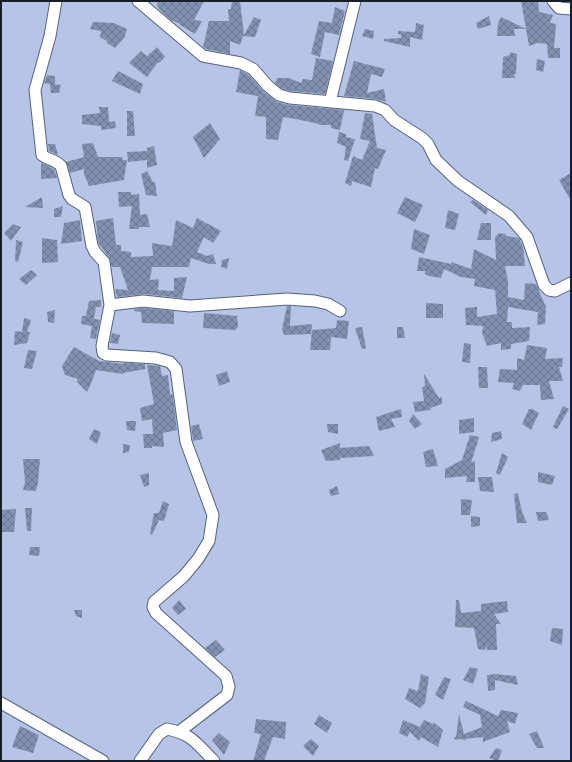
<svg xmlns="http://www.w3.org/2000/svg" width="572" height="762" font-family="Overpass,sans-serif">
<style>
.building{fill:url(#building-cross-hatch)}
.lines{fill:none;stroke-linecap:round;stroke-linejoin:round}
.minor-casing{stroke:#556180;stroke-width:13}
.minor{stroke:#fff;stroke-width:11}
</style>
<defs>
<pattern id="building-cross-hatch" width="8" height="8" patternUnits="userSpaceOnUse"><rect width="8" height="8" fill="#8391b1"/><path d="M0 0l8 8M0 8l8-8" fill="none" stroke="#6a7690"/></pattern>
</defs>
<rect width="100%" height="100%" fill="#b6c5e7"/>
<path class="building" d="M158 1H204L194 20 202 21 195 34 180 25V24L171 20 160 10 157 5Z
M232 1H240L244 35 254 17 261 20 255 37 243 36 240 45 230 41V54L206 49 203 47 209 21H229L228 9H231Z
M521 1H538L539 12 553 15 550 23 556 24 554 48H560V58H548L547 44 538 43 529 46 526 29H514L515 36H497L498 23 501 17 526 29Z
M335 7 345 11 339 35 325 32 320 57 311 54 319 21 332 23Z
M489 16 491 25 478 29 476 23Z
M93 22 114 23 127 29 124 38 115 48 107 43V41L100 37 101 31 90 29Z
M416 23 424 25 422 40 410 37V47L384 41V39L401 38V35L398 34V31L415 32Z
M365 29 374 31 373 39 362 36Z
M157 47 165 57 159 63 158 62 147 77 129 63 141 51 147 56Z
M510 52 517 54 516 74H514L515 78H502L503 57 510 55Z
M316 58 333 61 325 94 291 91 282 89 275 83 277 78H289L301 83 303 79 312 80Z
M537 59 545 61 543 72 536 70Z
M354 61 385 69 382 77 371 74 367 93 384 89 386 102 376 99 344 96Z
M240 70 249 75 263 91 277 102 289 105 344 110 340 130 331 128V125H319V124L296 119 283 117 278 140 266 139V117L255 116 258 96 236 92Z
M118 71 143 84 140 94 112 81Z
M47 75 55 76V84H53L61 85 59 93H51L50 84 44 83Z
M99 107H108L109 122 115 121 116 128 101 130V126L82 124V115L100 113Z
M127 111H133L135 136H127Z
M365 113 372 114 377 148 386 150 378 169 375 168 371 187 352 181 351 186 345 183 353 156 362 160 370 141 360 139Z
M210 123 220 139 204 158 193 137Z
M339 132 346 134V137L355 139 348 161 344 160 346 147 337 143Z
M93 143 98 157H122L123 160H127L124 180 89 186 84 174V169L70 173 66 162 84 157 82 144Z
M48 144H55L58 155 49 151Z
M154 146 157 165 147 168V160L128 162 127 152 147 151V148Z
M41 163 54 169 57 178 41 179Z
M147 171 153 182H155L157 196 146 195 141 174Z
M571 173V201L559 180Z
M118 192H131V195L139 194 140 215 147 214 150 227H139V229H129L132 206 119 207Z
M42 197 43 208 25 207Z
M405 197 423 205 415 222 397 213Z
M473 200 488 210 486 215 470 202Z
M63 206 61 217H54V209Z
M448 210 459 214 455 230 445 228Z
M113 218 116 245H121V251L131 252V257L153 256 152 243 172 246 176 220 193 228 197 218 221 231 213 243 204 237 197 252 207 256 213 254 216 264H209L191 258 189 267H152L150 280 159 279 158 290 174 291V278L187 277 182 298 144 294 117 297 115 289 128 290 120 267H112L109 258 98 242 96 221Z
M80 220 82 241 61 244 64 223Z
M481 223H491V240H477Z
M13 224 21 227 11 241 4 233Z
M414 229 430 235 424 254 411 249Z
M499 233 506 234V236L519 238 523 247 525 266H505L508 281V297L524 300 525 283 536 284 545 305H546L545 324 537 325 538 312 508 307 507 322H512V328L530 327 529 341 511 344V349L501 350V343L487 346 482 333 483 326 466 325 465 308 477 307V317L497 314 495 290 474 286 475 279 461 277 444 269 441 278 429 276 425 274V271H417L419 257 451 264V262L471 269 474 249 496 260 495 237Z
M42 238 57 240 58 262 42 263Z
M16 240 23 242 18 262 15 261Z
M229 258 227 269 221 267 222 260Z
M31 270 37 275 26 285 19 279Z
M101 300V307H96L94 319 100 320 96 339 90 338 92 326 81 324 82 316H86L89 301Z
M426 303 443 304V318H426Z
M287 306H291L290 326 312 324 311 334 284 335 282 329Z
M143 308 174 311V324L142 323 141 312 134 311V309Z
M55 310 54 323 48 322 47 312Z
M204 313 237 316 238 327 235 330 203 328Z
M24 318 31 320 27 332H30L27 343 14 345 15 331 22 332Z
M337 320 349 321 347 339 331 337 330 350H310L312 330 336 328Z
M362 327 366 348 362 349 355 328Z
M397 327H403L405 338H397Z
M112 333 120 335 118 344 110 343Z
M464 343 471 344 470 363 462 362Z
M527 345 547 348 545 359 563 358 562 367H559L563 381H549L554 399 541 400 540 385H523L520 391 512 389 514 383 498 382 500 369 517 370V358L524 360Z
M74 347 99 361 124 364V363L145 364V369L123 373V374L96 370 90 386 87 392 77 382 78 379 65 375 62 366Z
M28 350 37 351 32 369 24 368Z
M147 365 160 366 162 376 168 375 170 395 172 394 173 397 177 430 163 433 164 447 152 446V448H144L143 434H153L152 419 142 421 140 408 154 404Z
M478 367H487L488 388H479Z
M227 371 230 382 219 386 216 375Z
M424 374 439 398 442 397V404L430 408 431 410 415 412 413 402 424 401 422 387 425 386Z
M563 406 569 409 557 429 553 427Z
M401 409 402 417 391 419 395 427 379 431 376 417Z
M529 409H532L539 413 531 430 522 424Z
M413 414 422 424 415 429 409 421Z
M474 418V432L459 434V420Z
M126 421H136L135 431 127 430Z
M199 424 203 439 193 441 191 426Z
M327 424H338V434L328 432Z
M94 429 101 432 97 444 89 439Z
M501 431 502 439 491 442 492 433Z
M470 435 479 437 471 463 475 461V482H466L467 476 445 478V469L462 460Z
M340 443V448L369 446 374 456 340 458V460L326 461 321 450Z
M123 444 130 445 129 452 123 453Z
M433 449 438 466 426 467 423 452Z
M502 453 508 457 500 475 496 473Z
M23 459H40L38 483 36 491 23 490 25 482Z
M538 472 555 476 552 485 538 482Z
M149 473V485L144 487 140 475Z
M478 477H492L494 492 480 491Z
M337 486 339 494 331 496 329 490Z
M518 493 522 512 527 523H517L514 494Z
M461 499 472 500 470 515H461Z
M163 501 169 504 164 521 159 520 152 535 150 534 154 513H159Z
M25 508H32L31 531H27Z
M16 509 14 532H1V510Z
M536 512H546L549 520 538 521Z
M471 516 480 517V526L471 527Z
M30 547H40L39 556 29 555Z
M179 600 186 609 178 615 172 608Z
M456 600H459L461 613 481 611V604L507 601 508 612 494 614 501 624H496L497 650H487V645L485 650 478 649 474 628 455 627Z
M74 610H82V618L76 616Z
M552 628 563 629 562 645 550 641Z
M216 640 225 650 215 657 205 648Z
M470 667 478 669 473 684 463 680Z
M421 674 429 677 425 703 420 708 405 699 409 688 418 691Z
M495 674 516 676 518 685 495 680V690L488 691 487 675Z
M444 677 451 679 443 700 435 695Z
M466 701 498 716 501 710 518 713 515 724 507 721 510 732 483 742V737L465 739 466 741 461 739 455 740 454 737H456L459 714 464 734 482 727 480 715 463 707Z
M319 715 332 723 327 733 314 724Z
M256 719 286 722 285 739 273 737 264 761H253L261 734 254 733Z
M403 720 420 727 424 720 433 724V722L443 730 438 747 421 737 419 741 410 732 407 737 399 733Z
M20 726 39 735 33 753 12 747Z
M537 731 544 748H537L529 734Z
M219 733 230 742 224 755 212 740Z
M311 739 319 746 313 756 303 746Z
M496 748 502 750 498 761 489 758Z"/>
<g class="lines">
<g class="minor-casing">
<path id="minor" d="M56 1 50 36 35 90 42 155C48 160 56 160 61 166L69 195 72 199 85 207 92 246 95 252 104 262 110 305 102 346 103 353 107 355 156 358 170 362 176 369 186 442 213 515 209 541 198 559 184 576 154 602 153 607 156 613 226 676 229 687 227 695 180 731
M138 1 203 56 241 63 253 69 268 86 279 95 290 98 375 106 385 110 394 120 422 138 428 144 436 160 458 181 509 216 527 237 544 285 549 290 555 291 571 283
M553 1 559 8 571 9
M330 102 355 1
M110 305 143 301 190 306 287 299 315 301 328 304 340 311
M1 703 103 761
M140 761 159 734 167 729C192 734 196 743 214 761"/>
</g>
<use href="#minor" class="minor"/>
</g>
<rect width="572" height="762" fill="none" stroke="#181d2a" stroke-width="4"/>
</svg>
